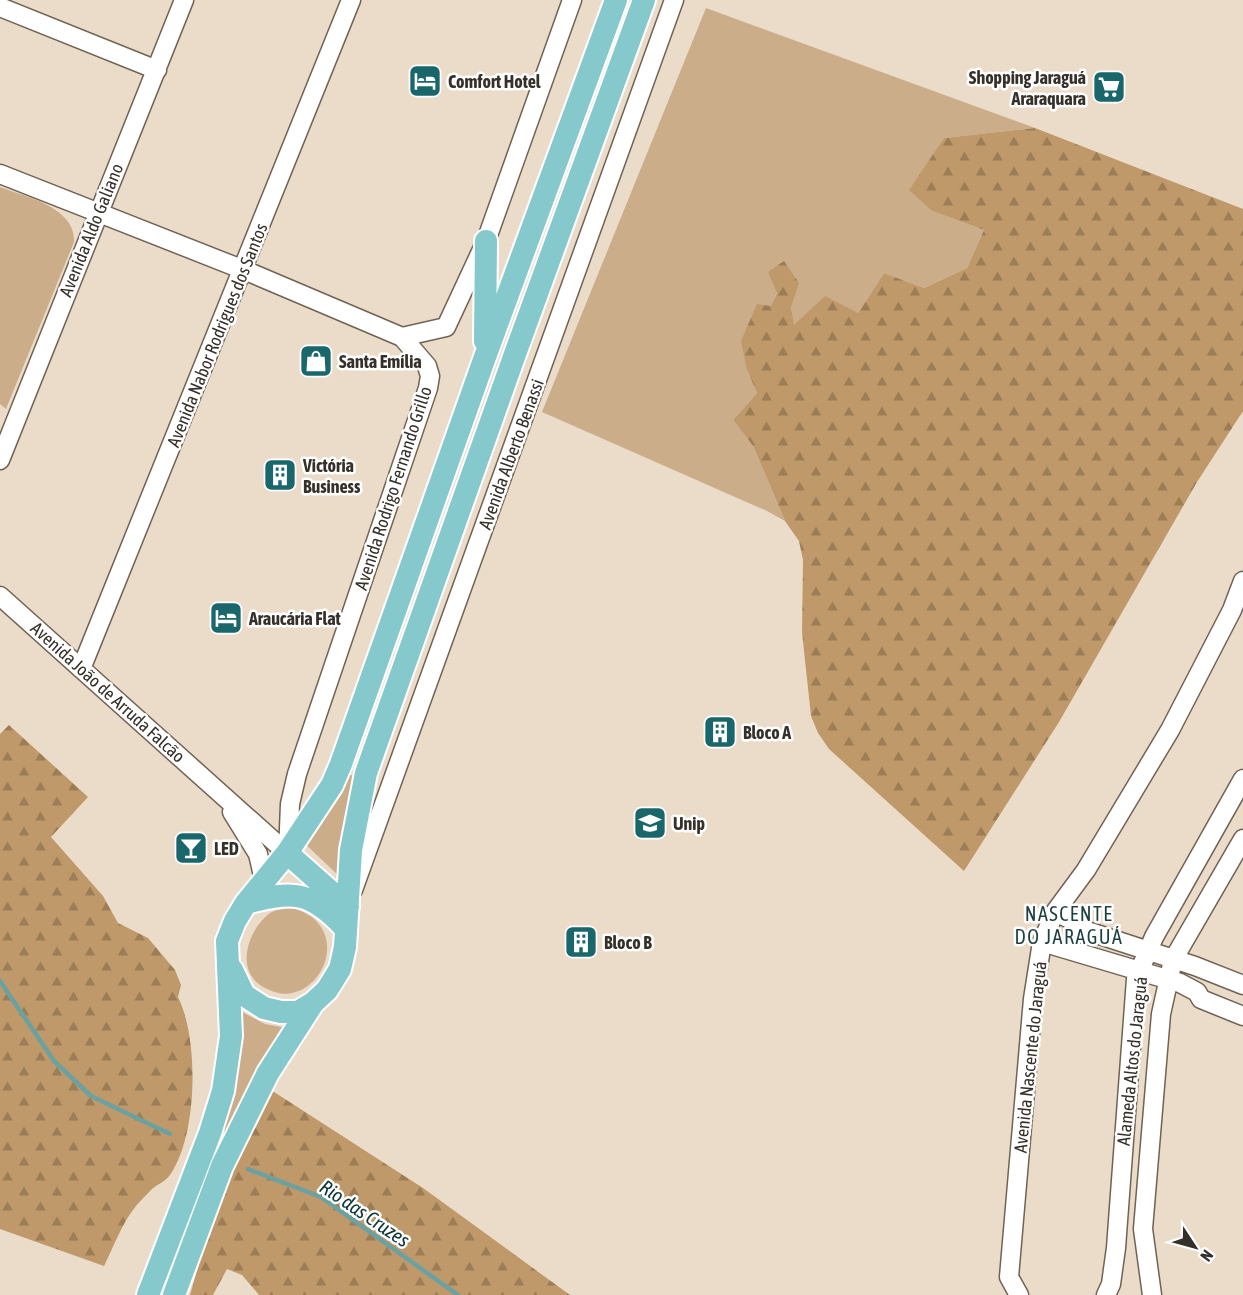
<svg xmlns="http://www.w3.org/2000/svg" width="1243" height="1295" font-family="'Asap Condensed',sans-serif">
<style>
.green{fill:#cbad8a}
.forest{fill:url(#forest-firs)}
.lines{fill:none;stroke-linecap:round;stroke-linejoin:round}
.stream{stroke:#6ba1a1;stroke-width:4.5}
.minor-casing{stroke:#706354;stroke-width:21}
.major-casing{stroke:#fff;stroke-width:26}
.minor{stroke:#fff;stroke-width:18}
.major{stroke:#85c9cc;stroke-width:22}
.labels{text-anchor:middle;dominant-baseline:central;stroke-width:5;stroke-linejoin:round;paint-order:stroke}
.poi-label{font-size:18px;font-weight:bold;fill:#353029;stroke:#fff;text-anchor:start}
.street-label{font-size:18px;fill:#353029;stroke:#fff}
.neighbourhood-label{font-size:20px;letter-spacing:1.5px;fill:#1c3f40;stroke:#fff}
.water-label{font-size:20px;font-style:italic;fill:#0f3638;stroke:#fff}
</style>
<defs>
<pattern id="forest-firs" width="22" height="20" patternUnits="userSpaceOnUse" patternTransform="scale(1.5)"><rect width="22" height="20" fill="#bf9969"/><path d="M5 1l3.5 6h-7zM16 11l3.5 6h-7z" fill="#9c7d56"/></pattern>
</defs>
<rect width="100%" height="100%" fill="#ebdcca"/>
<path class="green" d="M706 8 1035 128 944 138 910 190 932 211 984 230 967 268 924 288 884 273 858 313 793 325 791 307 777 292 747 370 757 393 733 420 753 446 785 521 767 511 542 412Z
M0 187C26 197 76 207 74 242L6 409 0 404Z
M345 774 356 776 340 877 302 841Z
M292 908C360 926 317 1015 267 989 261 986 256 983 253 978 238 959 252 926 270 913 277 909 285 909 292 908Z
M242 1012 265 1024 287 1028 168 1295H161L218 1144 239 1069Z"/>
<path class="forest" d="M1035 128 1243 209V411L1197 482 1059 722 964 871 829 749 818 733 811 716 802 632 803 560 799 541 785 521 753 446 733 420 757 393 747 370 741 341 757 304 771 306 777 293 768 272 784 261 799 283 791 307 794 325 825 296 858 313 884 273 924 288 967 268 984 230 932 211 909 190 944 138Z
M9 725 88 797 51 837 103 896 118 923 148 938 175 970 181 985 178 997C199 1039 198 1135 170 1175 166 1181 158 1184 152 1189 147 1194 141 1200 136 1206 123 1221 113 1248 104 1266L0 1229V734Z
M271 1090 423 1188 570 1295H259L242 1275 227 1269 213 1295H190L213 1216 238 1154Z"/>
<g class="lines">
<path class="stream" d="M0 981 54 1061 91 1096 170 1134
M248 1169 321 1197 458 1295"/>
<g class="minor-casing">
<path id="minor" d="M0 7 157 70
M0 174 244 270 402 337 427 366 430 376 428 388 297 774 290 804 288 853
M402 337 446 327 486 241 572 0
M0 460 184 0
M0 596 287 853
M81 669 351 0
M232 812 258 854 264 880
M353 890 674 0
M1055 912 1070 919 1078 928 1195 966 1243 985
M1042 942 1180 983 1197 992 1201 999 1243 1016
M1019 1295 1009 1277 1033 999 1042 942 1055 912 1086 870 1170 730 1232 610 1243 581
M1106 1295 1111 1284 1116 1248 1136 979 1154 937 1243 779
M1152 1295 1143 1229 1161 1014 1173 960 1243 839"/>
</g>
<g class="major-casing">
<path id="major" d="M485 341 486 241
M287 853 348 907
M246 903C294 890 311 891 346 929
M232 970 244 995 264 1008 281 1012H298L313 1003
M148 1295 210 1133 223 1091 231 1036 227 941 235 921 246 903 287 853 332 785 341 764 485 357 616 0
M174 1295 222 1166 268 1073 313 1003 327 990 340 969 345 947 351 850 366 773 515 354 644 0"/>
</g>
<use href="#minor" class="minor"/>
<use href="#major" class="major"/>
</g>
<defs>
<g id="hotel-square" transform="scale(1.725)"><rect x="-9" y="-9" width="18" height="18" rx="4" fill="#1a676b" stroke="#fff"/><path d="M-6-4.5h1.5V1H6V5H4.5V3h-9V5H-6ZM-4 0a1.8 1.8 0 1 1 3.6 0ZM.5 0V-2.5h3Q6-2.5 6 0Z" fill="#fff"/></g>
<g id="supermarket-square" transform="scale(1.725)"><rect x="-9" y="-9" width="18" height="18" rx="4" fill="#1a676b" stroke="#fff"/><path d="M-6-5.5h2.5l.6 2H6L4.5 2H-2.5L-4.4-4H-6ZM-1.5 3.2a1.3 1.3 0 1 0 .1 0ZM3 3.2a1.3 1.3 0 1 0 .1 0Z" fill="#fff"/></g>
<g id="shop-square" transform="scale(1.725)"><rect x="-9" y="-9" width="18" height="18" rx="4" fill="#1a676b" stroke="#fff"/><path d="M-5-2.5h2.3a2.7 3.5 0 0 1 5.4 0H5L5.5 6h-11ZM-1.5-2.5h3a1.5 2.3 0 0 0-3 0Z" fill="#fff"/></g>
<g id="building-square" transform="scale(1.725)"><rect x="-9" y="-9" width="18" height="18" rx="4" fill="#1a676b" stroke="#fff"/><path d="M-4-6H4V6H1V3H-1V6H-4ZM-2.5-4.3h1.7v1.8h-1.7ZM.8-4.3h1.7v1.8H.8ZM-2.5-1h1.7V.8h-1.7ZM.8-1h1.7V.8H.8Z" fill="#fff"/></g>
<g id="university-square" transform="scale(1.725)"><rect x="-9" y="-9" width="18" height="18" rx="4" fill="#1a676b" stroke="#fff"/><path d="M0-5L7-2L0 1L-7-2ZM-4 1L0 2.5L4 1V4Q0 6-4 4Z" fill="#fff"/></g>
<g id="bar-square" transform="scale(1.725)"><rect x="-9" y="-9" width="18" height="18" rx="4" fill="#1a676b" stroke="#fff"/><path d="M-6-5H6L.8 .8V4.5H3.5V6h-7V4.5H-.8V.8Z" fill="#fff"/></g>
</defs>
<g fill-rule="evenodd">
<use href="#hotel-square" x="425" y="81"/>
<use href="#supermarket-square" x="1109" y="87"/>
<use href="#shop-square" x="316" y="361"/>
<use href="#building-square" x="280" y="475"/>
<use href="#hotel-square" x="226" y="618"/>
<use href="#building-square" x="720" y="732"/>
<use href="#university-square" x="650" y="823"/>
<use href="#bar-square" x="191" y="848"/>
<use href="#building-square" x="581" y="942"/>
</g>
<g class="labels">
<g class="poi-label">
<text x="1086" y="77" text-anchor="end">Shopping Jaraguá<tspan x="1086" dy="21">Araraquara</tspan></text>
<text x="448" y="81">Comfort Hotel</text>
<text x="339" y="361">Santa Emília</text>
<text x="303" y="465">Victória<tspan x="303" dy="21">Business</tspan></text>
<text x="249" y="618">Araucária Flat</text>
<text x="743" y="732">Bloco A</text>
<text x="673" y="823">Unip</text>
<text x="214" y="848">LED</text>
<text x="604" y="942">Bloco B</text>
</g>
<g class="street-label">
<text transform="translate(91 230) rotate(-68)">Avenida Aldo Galiano</text>
<text transform="translate(217 335) rotate(-68)">Avenida Nabor Rodrigues dos Santos</text>
<text transform="translate(511 454) rotate(-70)">Avenida Alberto Benassi</text>
<text transform="translate(393 488) rotate(-72)">Avenida Rodrigo Fernando Grillo</text>
<text transform="translate(108 692) rotate(42)">Avenida João de Arruda Falcão</text>
<text transform="translate(1030 1057) rotate(-84)">Avenida Nascente do Jaraguá</text>
<text transform="translate(1132 1061) rotate(-84)">Alameda Altos do Jaraguá</text>
</g>
<g class="neighbourhood-label">
<text x="1069" y="913">NASCENTE<tspan x="1069" dy="23">DO JARAGUÁ</tspan></text>
</g>
<g class="water-label">
<text transform="translate(365 1213) rotate(34)">Rio das Cruzes</text>
</g>
</g>
<g transform="translate(1195 1247) rotate(126)" stroke="#ffffff" stroke-width="4.5" paint-order="stroke">
<path d="M0-4.5L10 22L0 15L-10 22Z" fill="#353029"/>
<text y="-9" font-size="16" font-weight="bold" text-anchor="middle" fill="#353029">N</text>
</g>
</svg>
